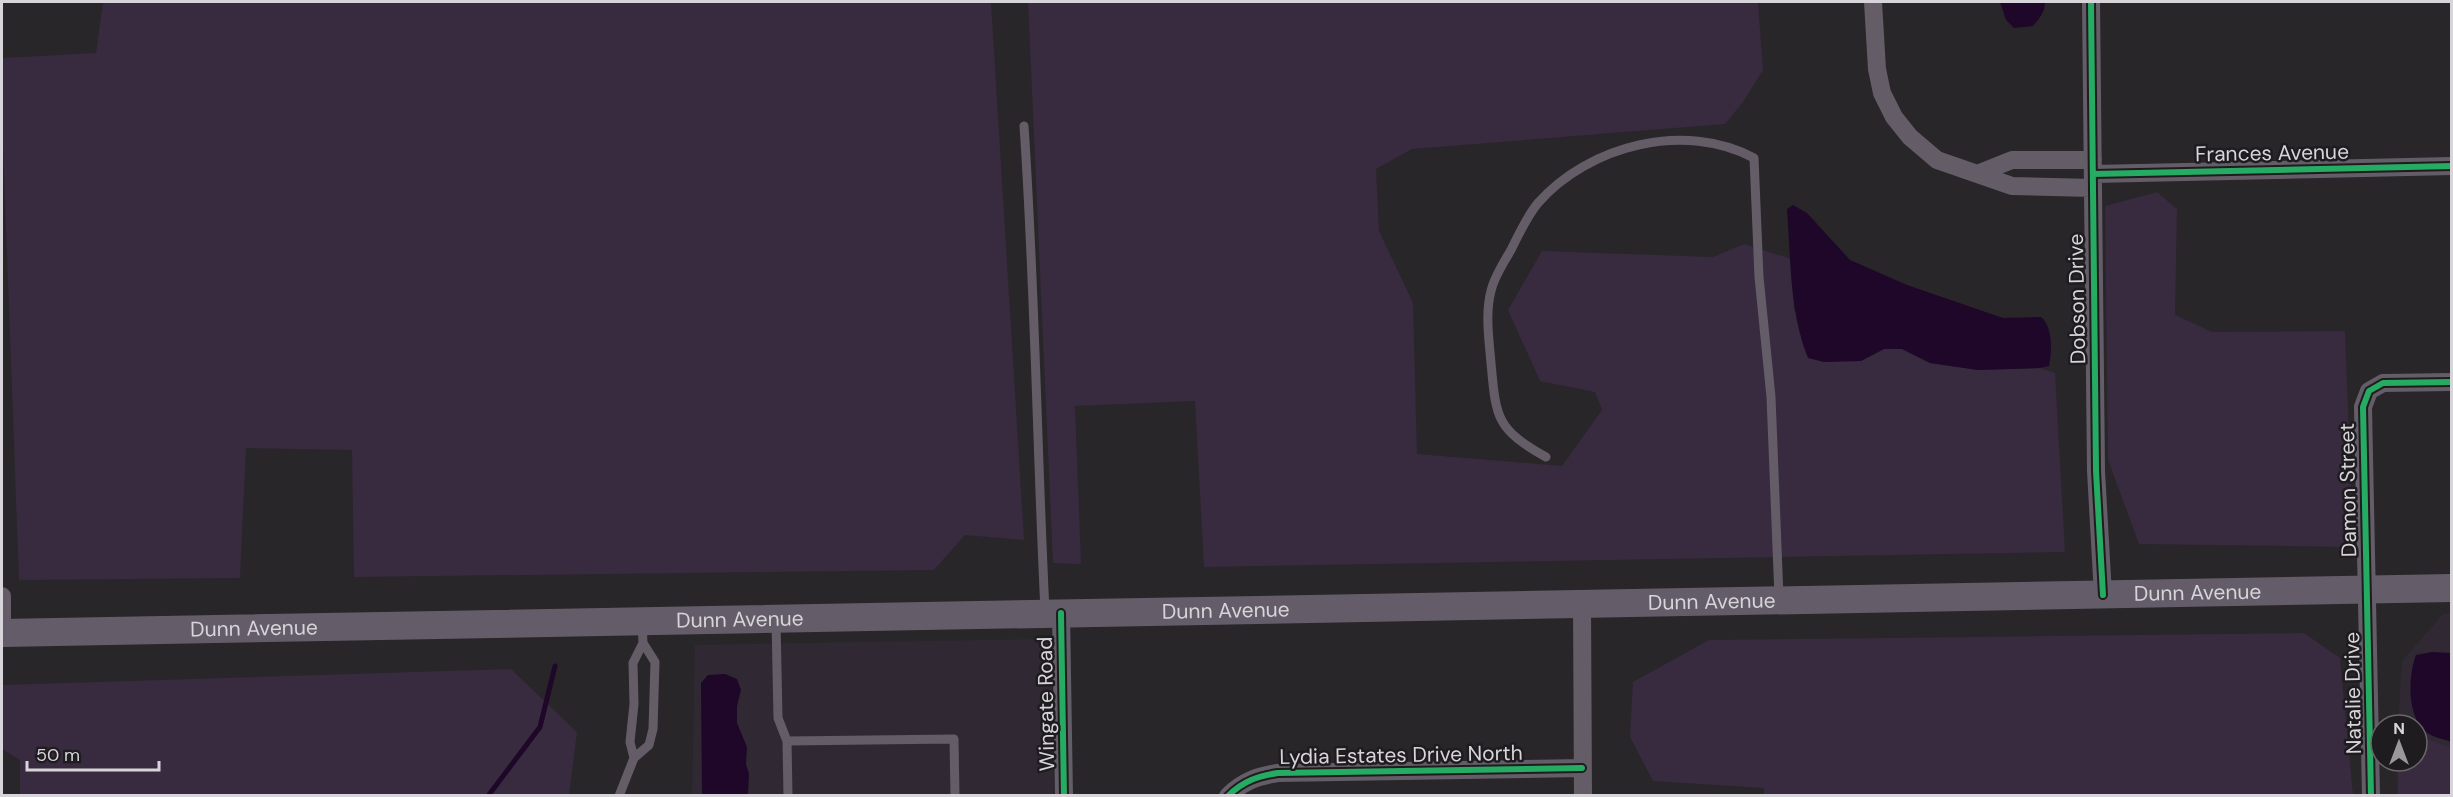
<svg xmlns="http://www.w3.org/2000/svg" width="2453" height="797" font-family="'DM Sans',sans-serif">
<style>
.built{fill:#302933}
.green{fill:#382a3f}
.water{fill:#1e0728}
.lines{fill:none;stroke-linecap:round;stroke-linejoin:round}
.stream{stroke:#1e0728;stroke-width:5}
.service{stroke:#645d67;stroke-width:9}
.minor{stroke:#645d67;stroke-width:18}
.primary{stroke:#645d69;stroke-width:28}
.cycleway-casing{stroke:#1f1c20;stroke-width:10}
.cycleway{stroke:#26ab63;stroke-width:6}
.labels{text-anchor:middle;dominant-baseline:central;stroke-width:5;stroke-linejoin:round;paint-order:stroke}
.street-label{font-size:21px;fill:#d7d5d9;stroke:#1f1c20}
</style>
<rect width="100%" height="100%" fill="#282629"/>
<path class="built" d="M2443 614H2451V748L2428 739 2417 741V725H2398L2402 661Z
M1051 639 1054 795 692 796 695 645Z"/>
<path class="green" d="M103 2H991L1024 540 965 535 934 570 354 577 352 450 246 448 240 578 19 580 2 119V58L96 53Z
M1028 2H1758L1763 70 1743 102 1725 124 1412 149 1376 169 1379 231 1413 303 1417 454 1562 466 1602 410 1595 392 1540 381 1508 310 1542 251 1713 257 1744 244 1791 259 1794 310 1861 361 1884 349H1902L1930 363 1978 370 2040 368 2055 373 2065 552 1204 567 1195 401 1075 406 1081 564 1053 563Z
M2157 192 2177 209 2175 315 2212 332 2345 331 2353 547 2139 544 2108 460 2105 206Z
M2304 633 2340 658 2353 795H1764V788L1653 781 1630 737 1633 682 1709 640Z
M511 669 577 732 569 795H20V760L2 749V685Z
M2428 739 2451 748V795H2398L2397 761H2417V741Z"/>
<path class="water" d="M2000 2H2045C2045 12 2039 19 2033 26L2014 28 2006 20Z
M1793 205 1807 213 1850 260 1907 285 2003 318 2041 317C2053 327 2052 352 2049 366L2040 368 1978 370 1930 363 1902 349H1884L1861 361 1824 362 1808 358C1789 311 1791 259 1787 209Z
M2432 652 2451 653V742C2445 739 2435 738 2429 734 2406 720 2408 676 2416 655Z
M725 674 737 679 741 690 737 706V723L747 747 746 764 749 774 748 795H702L701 683 708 675Z"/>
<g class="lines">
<path class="stream" d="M488 796 540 727 555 666"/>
<path class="service" d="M1024 126C1035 287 1037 449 1045 611
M1546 457C1496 429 1496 418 1491 363 1489 340 1485 313 1491 291 1494 277 1504 262 1511 250 1519 234 1527 216 1538 203 1589 145 1685 121 1754 158L1759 277 1771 397 1779 597
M776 621 778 718 787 741 788 796
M642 623 643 643 633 663 634 704 630 742 634 758 649 745 653 729 655 662 643 643
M787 741 954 739 955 796
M619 796 634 758"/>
<path class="minor" d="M1873 2 1877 69 1882 93 1894 117 1910 137 1937 160 2012 186 2093 188
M2091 2 2096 471 2103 595
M1977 174 2012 160H2093
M2093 174 2452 166
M2 596V633
M1582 604 1583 796
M1061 613 1064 796
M1228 796C1243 781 1258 776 1278 773L1582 768
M2371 796 2363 407 2369 391 2383 383 2452 382"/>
<path class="primary" id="s1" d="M2 633 2452 588"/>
<g class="cycleway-casing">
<path id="cycleway" d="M2091 2 2096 471 2103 595
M2093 174 2452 166
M1061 613 1064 796
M1228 796C1243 781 1258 776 1278 773L1582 768
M2371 796 2363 407 2369 391 2383 383 2452 382"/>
</g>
<use href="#cycleway" class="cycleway"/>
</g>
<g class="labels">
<g class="street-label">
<text transform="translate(2272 153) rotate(-1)">Frances Avenue</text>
<text transform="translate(2077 299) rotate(-91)">Dobson Drive</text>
<text transform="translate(2348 490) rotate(-91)">Damon Street</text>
<text stroke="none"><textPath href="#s1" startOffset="2196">Dunn Avenue</textPath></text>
<text stroke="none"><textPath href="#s1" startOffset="1710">Dunn Avenue</textPath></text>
<text stroke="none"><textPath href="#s1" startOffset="1224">Dunn Avenue</textPath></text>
<text stroke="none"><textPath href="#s1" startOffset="738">Dunn Avenue</textPath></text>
<text stroke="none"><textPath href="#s1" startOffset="252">Dunn Avenue</textPath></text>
<text transform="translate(2353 693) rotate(-91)">Natalie Drive</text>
<text transform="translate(1046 704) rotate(-91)">Wingate Road</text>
<text transform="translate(1401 755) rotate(-1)">Lydia Estates Drive North</text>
</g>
</g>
<rect width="2453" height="797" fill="none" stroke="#d7d5d9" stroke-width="6"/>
<g transform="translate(2399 743)"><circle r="28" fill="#1f1c20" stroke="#69666a" stroke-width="1.5"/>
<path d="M0-4.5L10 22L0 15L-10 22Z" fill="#9a989b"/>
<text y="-9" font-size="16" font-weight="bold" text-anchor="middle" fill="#d7d5d9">N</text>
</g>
<path d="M27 761v9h132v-9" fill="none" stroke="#d7d5d9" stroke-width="3"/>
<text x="36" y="761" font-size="18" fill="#d7d5d9" stroke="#1f1c20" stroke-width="4.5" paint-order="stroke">50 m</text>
</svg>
